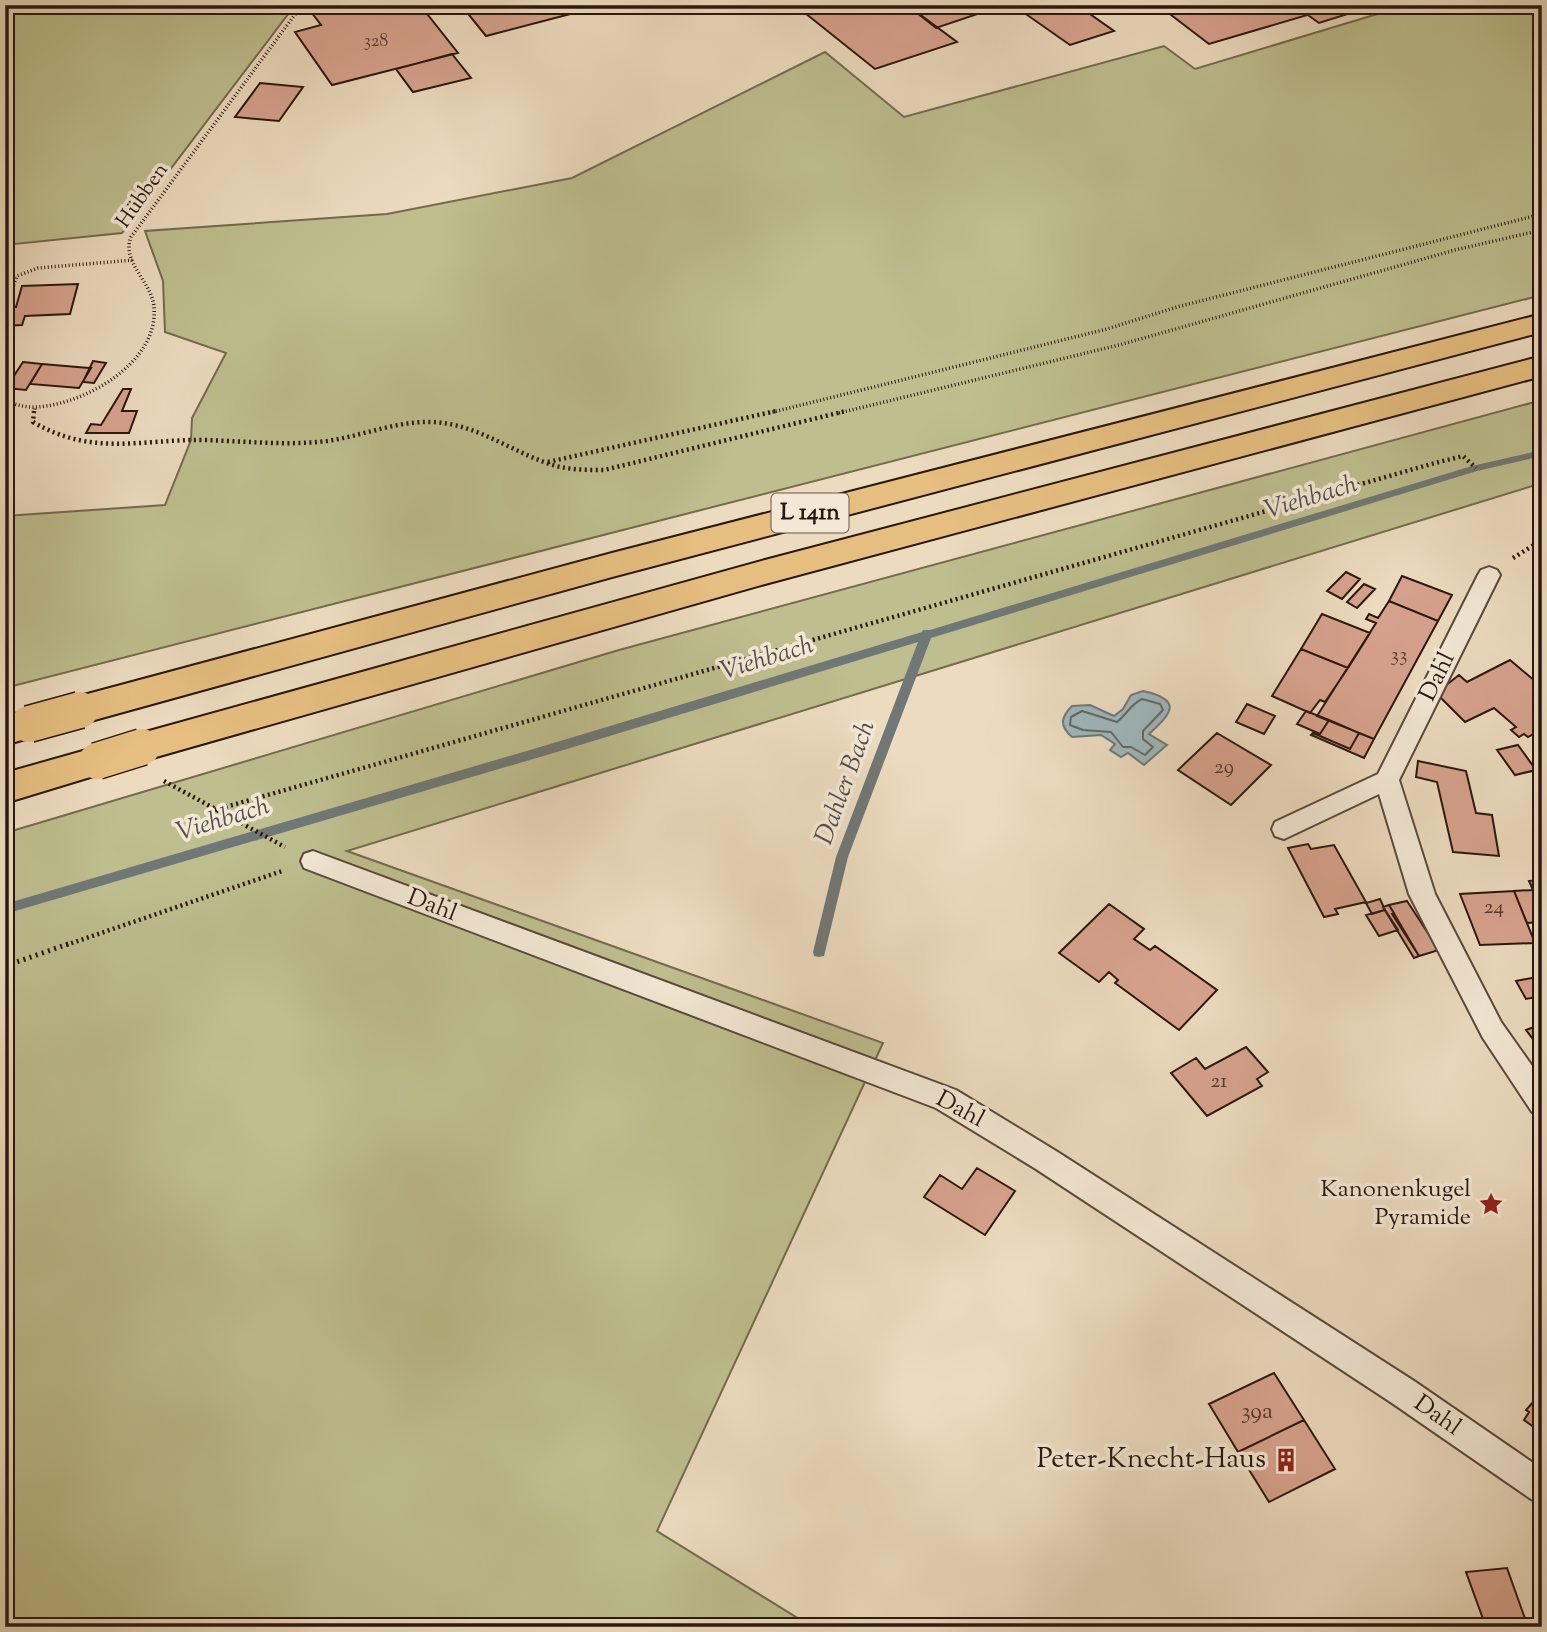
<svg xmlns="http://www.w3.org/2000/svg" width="1547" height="1632" font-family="'Sorts Mill Goudy',serif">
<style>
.green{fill:#bebe8e;stroke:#746a4e;stroke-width:2}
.water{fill:#9eb8bd;stroke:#707877;stroke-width:2}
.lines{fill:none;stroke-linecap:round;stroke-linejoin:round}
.shore{stroke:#646866;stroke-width:2}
.stream{fill:#707877;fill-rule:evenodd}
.building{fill:#d7a28d;stroke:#2a170f;stroke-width:2}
.lane-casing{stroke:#5a483b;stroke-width:4}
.highway-casing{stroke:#2a170f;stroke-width:4}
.path-far2{stroke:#2a170f;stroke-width:3.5;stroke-dasharray:1 2.5;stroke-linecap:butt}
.path-far1{stroke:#2a170f;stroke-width:4.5;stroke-dasharray:2 3.5;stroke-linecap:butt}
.path{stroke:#2a170f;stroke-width:5;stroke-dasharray:2 4.5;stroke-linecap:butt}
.lane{fill:#f3e8d5;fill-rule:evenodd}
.highway{fill:#e6be80;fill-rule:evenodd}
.highway-bridge-casing{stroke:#2a170f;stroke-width:39;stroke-linecap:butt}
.highway-bridge{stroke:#e6be80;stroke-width:36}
.labels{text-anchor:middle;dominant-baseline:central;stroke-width:7;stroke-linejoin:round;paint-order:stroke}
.far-number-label{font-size:18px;fill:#553a2e}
.far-street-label{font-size:21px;fill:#2a170f;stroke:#f3e8d5}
.number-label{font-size:21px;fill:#553a2e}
.shield{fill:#f3e8d5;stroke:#66564a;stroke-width:2}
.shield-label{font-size:23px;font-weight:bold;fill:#2a170f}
.street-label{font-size:24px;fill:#2a170f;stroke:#f3e8d5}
.poi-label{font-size:24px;fill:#2a170f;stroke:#f3e8d5;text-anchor:end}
.near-number-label{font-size:24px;fill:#553a2e}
.water-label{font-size:26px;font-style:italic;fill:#534f4c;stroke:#f3e8d5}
.near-poi-label{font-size:28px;fill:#2a170f;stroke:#f3e8d5;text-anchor:end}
</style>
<rect width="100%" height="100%" fill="#ecdbbf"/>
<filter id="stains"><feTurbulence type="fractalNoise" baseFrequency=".00286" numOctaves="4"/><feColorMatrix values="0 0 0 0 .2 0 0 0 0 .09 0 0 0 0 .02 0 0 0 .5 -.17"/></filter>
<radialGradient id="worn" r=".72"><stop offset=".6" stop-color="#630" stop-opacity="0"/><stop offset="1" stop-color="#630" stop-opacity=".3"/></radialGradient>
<path class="green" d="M5 5H295L122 233 5 245Z
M1407 5H1542V295L5 688V516L165 505 191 440 192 418 226 353 165 332 163 281 145 231 387 214 572 178 825 52 904 117 1164 46 1195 69Z
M1542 400V483L347 851 883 1043 657 1531 812 1627H5V833L619 650Z"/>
<path class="water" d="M1143 691C1184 700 1171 714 1149 734L1167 745 1144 765 1128 753 1121 757 1110 750 1115 744 1101 735 1072 737C1059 726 1061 717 1072 706L1090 705 1114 716 1123 709 1131 695Z"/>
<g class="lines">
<path class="shore" d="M1142 699 1160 704 1163 710 1143 731V739L1153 747 1145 755 1131 747H1123L1111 732 1083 730 1070 725 1071 717 1082 711 1117 722C1127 714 1131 704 1142 699Z"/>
<path class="stream" d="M1542 450V456L1477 471 931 638 848 857 825 952 824 956 819 957 814 956 813 952 836 857 918 642 557 752 5 914V904L557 742 922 632 923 630H930L1472 466Z"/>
</g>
<path class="building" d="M315 5H420L458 53 332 85 295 32 321 25 312 13Z
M461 5H605L486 36Z
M795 5H907L957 42 875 69Z
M907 5H1004L936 28Z
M1013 5H1077L1114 31 1070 45Z
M1158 5H1341L1209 44Z
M1341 5 1370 7 1319 23 1308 15Z
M452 54 471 78 413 92 396 69Z
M260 83 303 87 279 121 235 117Z
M78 284 70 314 25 316 22 325 5 326V307H16L22 286Z
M93 361 106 363 94 383 83 382Z
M23 362 42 364 26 390 6 388Z
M42 364 89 368H91L79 388 30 384Z
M123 389H131L122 411H137L129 433H86L91 424 101 425Z
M1346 572 1360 579 1342 599 1327 591Z
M1402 576 1452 595 1438 621 1389 601Z
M1364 584 1375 589 1357 608 1347 602Z
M1389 601 1438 621 1374 739 1317 716 1376 623 1366 619 1369 614 1378 618Z
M1322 614 1370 633 1348 668 1301 649Z
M1301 649 1348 668 1325 702 1320 700 1310 713 1272 696Z
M1510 660 1542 687V729L1528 737 1524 734 1519 737 1511 730 1516 727 1494 708 1465 722 1436 693 1459 675 1467 682Z
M1247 704 1275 716 1264 734 1236 722Z
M1306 711 1329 720 1320 734 1297 724Z
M1329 720 1359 733 1350 749 1313 733 1320 734Z
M1217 733 1271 765 1231 805 1178 770Z
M1313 733 1350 749 1359 733 1374 739 1364 758 1311 735Z
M1518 745 1536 770 1515 775 1497 750Z
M1418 761 1466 771 1476 813 1492 815 1499 856 1453 852 1437 782 1416 777Z
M1308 844 1311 849 1334 845 1366 902 1335 909 1338 914 1324 917 1288 848Z
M1538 880 1542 889V922L1527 923 1514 891 1533 890 1529 881Z
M1514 891 1535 943 1480 945 1460 894Z
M1380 899 1385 910 1372 914 1366 903Z
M1407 901 1439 950 1419 956 1389 905Z
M1109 904 1144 929 1134 939 1150 950 1155 946 1217 990 1179 1030 1115 983 1118 980 1109 972 1099 982 1059 953Z
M1389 905 1394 913 1392 914 1419 956 1414 958 1383 907Z
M1385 910 1398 930 1379 936 1366 915Z
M1542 976V996L1526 999 1516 981Z
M1542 1024V1051L1526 1030Z
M1246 1047 1268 1072 1257 1079 1262 1086 1207 1116 1171 1073 1196 1058 1205 1069Z
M977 1168 1015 1191 985 1235 924 1197 940 1175 962 1189Z
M1274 1373 1304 1420 1238 1452 1209 1404Z
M1542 1392V1433L1524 1420 1529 1412 1526 1410Z
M1304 1420 1335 1469 1269 1502 1238 1452Z
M1507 1568 1528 1627H1486L1466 1572Z"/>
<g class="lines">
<g class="lane-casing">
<path id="lane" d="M1489 567 1497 570 1500 575 1399 780 1435 894 1501 1022 1542 1080V1115L1532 1112 1483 1038 1409 894 1379 794 1284 839 1275 836 1272 829 1275 822 1378 774 1478 575 1481 570Z
M313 851 956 1090 1056 1151 1414 1381 1542 1469V1504L1531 1499 1392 1403 1036 1169 936 1108 304 868 301 861 304 854Z"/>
</g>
<g class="highway-casing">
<path id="highway" d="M1542 314V332L612 577 80 724 67 720 62 710 67 700 80 696 612 553Z
M1542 356V376L765 584 142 761 129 757 123 747 129 737 142 733 765 560Z
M29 710 42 714 47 724 42 734 5 745V717Z
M97 747 110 751 116 761 110 771 5 803V773Z"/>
</g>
<path class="path-far2" d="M10 295 17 276 38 268 134 260
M5 402C16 404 26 408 37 407 86 404 159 362 154 307 152 282 121 262 131 237L302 5
M34 413 35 407
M769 413 1107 329 1177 307 1542 214
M839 413 1119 345 1455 250 1542 230"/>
<path class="path-far1" d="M34 411 33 422C93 457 140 439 204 440 245 441 286 446 327 441 362 436 396 421 431 422 477 423 514 454 556 466 572 470 588 470 604 470L846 411
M548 462 776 411
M1513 558 1542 540
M164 781 285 847
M215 810 1435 463 1463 456 1476 468
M66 945 282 871"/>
<path class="path" d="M5 966 71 943"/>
<use href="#lane" class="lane"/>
<use href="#highway" class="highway"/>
<g class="highway-bridge-casing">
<path id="highway-bridge" d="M29 724 80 710
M97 761 142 747"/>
</g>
<use href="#highway-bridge" class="highway-bridge"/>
</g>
<defs>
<g id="sight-bare" transform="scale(1.89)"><path d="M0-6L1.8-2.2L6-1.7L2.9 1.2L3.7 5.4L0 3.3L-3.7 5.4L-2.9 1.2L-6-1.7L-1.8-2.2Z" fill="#8f2418" stroke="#f3e8d5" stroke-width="2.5" paint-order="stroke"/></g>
<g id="building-bare" transform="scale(1.89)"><path d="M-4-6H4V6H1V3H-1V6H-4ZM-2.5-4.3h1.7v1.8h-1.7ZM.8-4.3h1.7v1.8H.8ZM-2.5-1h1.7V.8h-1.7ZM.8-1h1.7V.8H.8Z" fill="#8f2418" stroke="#f3e8d5" stroke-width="2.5" paint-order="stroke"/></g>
</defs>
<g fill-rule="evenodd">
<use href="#sight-bare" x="1491" y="1204"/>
<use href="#building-bare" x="1286" y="1460"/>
</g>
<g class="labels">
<g class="far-number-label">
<text x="376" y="42">328</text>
</g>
<g class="far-street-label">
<text transform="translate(143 196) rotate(-55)">Hübben</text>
</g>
<g class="number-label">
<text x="1399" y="656">33</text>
<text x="1224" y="768">29</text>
<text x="1494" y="908">24</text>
<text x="1219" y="1082">21</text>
</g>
<rect class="shield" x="771.5" y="493.5" width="77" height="39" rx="5"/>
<g class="shield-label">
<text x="810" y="513">L 141n</text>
</g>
<g class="street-label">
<text transform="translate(1438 677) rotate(-64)">Dahl</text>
<text transform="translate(432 906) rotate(21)">Dahl</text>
<text transform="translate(960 1110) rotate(28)">Dahl</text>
<text transform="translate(1437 1416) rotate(35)">Dahl</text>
</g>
<g class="poi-label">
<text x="1471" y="1190">Kanonenkugel<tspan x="1471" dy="28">Pyramide</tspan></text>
</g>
<g class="near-number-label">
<text x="1257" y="1412">39a</text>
</g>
<g class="water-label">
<text transform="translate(1311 498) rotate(-17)">Viehbach</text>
<text transform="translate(767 659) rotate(-17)">Viehbach</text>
<text transform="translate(846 783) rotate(-70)">Dahler Bach</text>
<text transform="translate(223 820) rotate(-17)">Viehbach</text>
</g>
<g class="near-poi-label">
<text x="1266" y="1460">Peter-Knecht-Haus</text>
</g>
</g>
<rect width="1547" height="1632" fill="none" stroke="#ecdbbf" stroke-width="28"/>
<rect x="7" y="7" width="1533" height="1618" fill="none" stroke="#2a170f" stroke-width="3.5"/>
<rect x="14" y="14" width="1519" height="1604" fill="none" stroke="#2a170f" stroke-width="2"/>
<rect width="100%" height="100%" filter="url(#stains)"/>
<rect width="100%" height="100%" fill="url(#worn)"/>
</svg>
